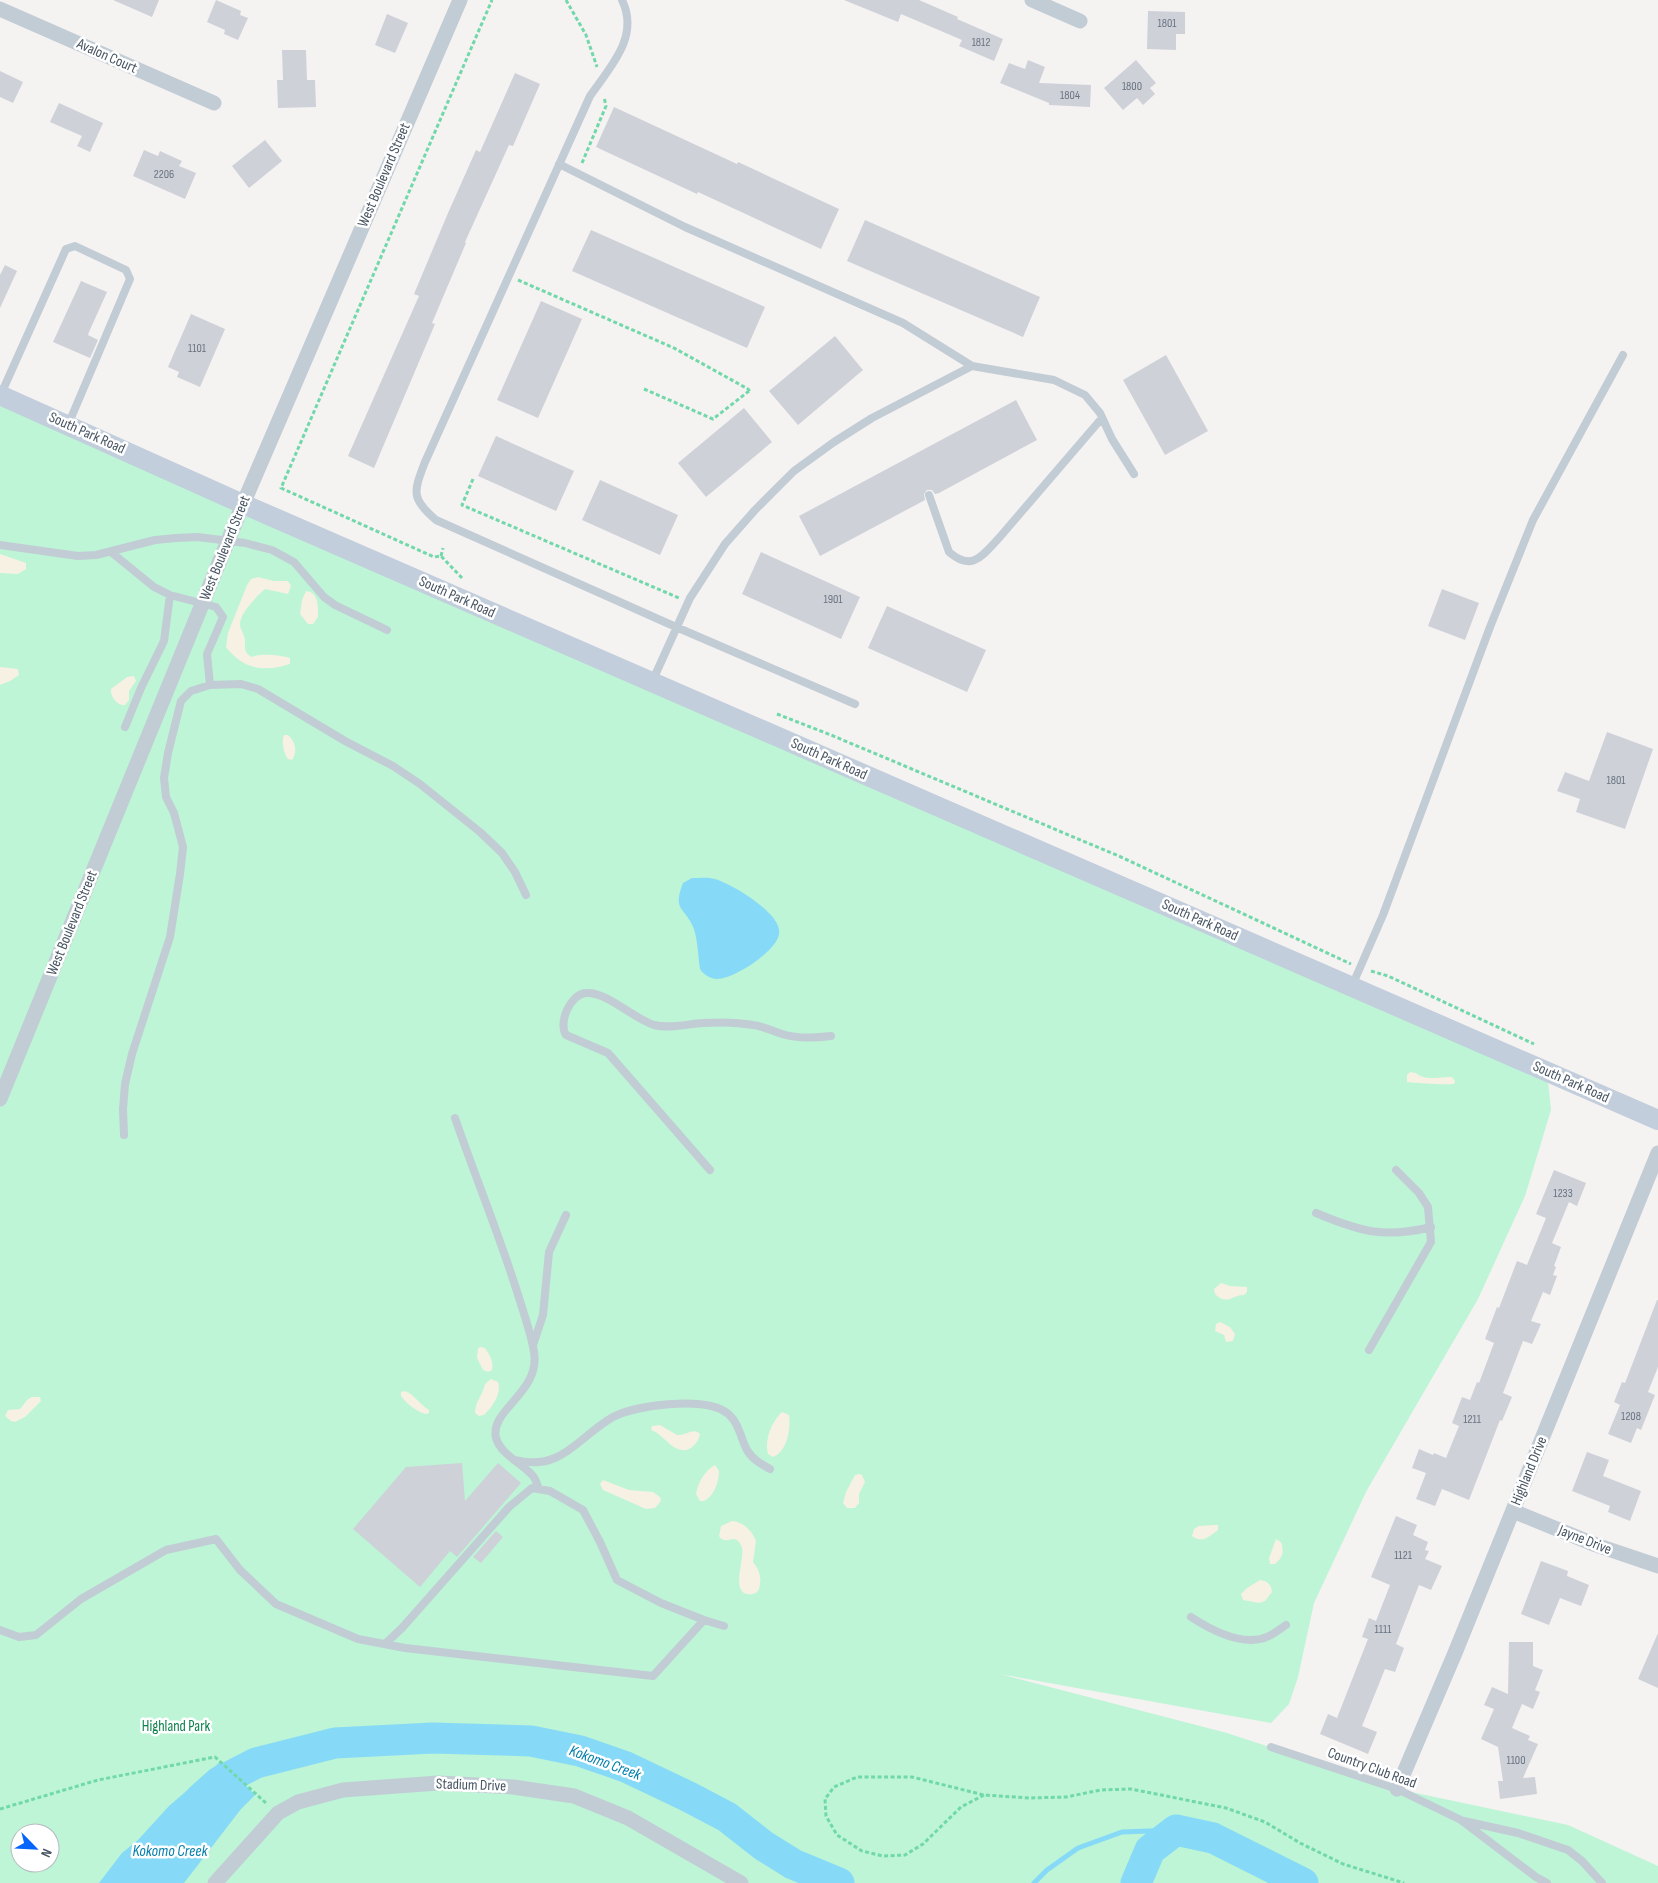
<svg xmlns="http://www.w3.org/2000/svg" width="1658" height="1883" font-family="'Sofia Sans Condensed',sans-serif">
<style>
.green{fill:#bdf5d6;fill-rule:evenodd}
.sand{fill:#f6f1e2}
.water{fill:#86d9f7}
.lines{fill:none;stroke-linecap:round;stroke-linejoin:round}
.stream{stroke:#86d9f7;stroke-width:5}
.river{stroke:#86d9f7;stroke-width:31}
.building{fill:#ced1d8}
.path{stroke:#71d8aa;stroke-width:3;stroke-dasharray:4 2.5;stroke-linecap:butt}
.lane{stroke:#c2ccd5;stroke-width:8}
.street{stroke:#c2ccd5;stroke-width:15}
.secondary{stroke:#c3cedc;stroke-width:20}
.labels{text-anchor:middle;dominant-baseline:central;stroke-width:5;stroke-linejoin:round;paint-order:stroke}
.number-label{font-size:12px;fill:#697380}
.street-label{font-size:15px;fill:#475462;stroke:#fff}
.park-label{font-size:15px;fill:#0d824d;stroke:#fff}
.water-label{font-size:16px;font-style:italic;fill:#027fab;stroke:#fff}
</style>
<rect width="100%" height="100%" fill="#f5f2f2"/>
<path class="green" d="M0 393 1547 1072 1551 1110 1525 1196 1478 1299 1367 1490 1314 1603 1298 1677 1289 1704 1271 1723 1000 1674 1227 1733 1397 1789 1568 1825 1658 1866V1883H0ZM20 1833H50V1863H20Z"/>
<path class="sand" d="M0 554 26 563V569L18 574 0 573Z
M258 577 274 581H288L291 586 288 594 265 589C257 596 239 614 240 625 241 631 245 635 245 641 245 649 244 653 252 657 261 653 280 655 290 658V664C265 672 243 670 226 647L228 633 247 585 251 579Z
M306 591C319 592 318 607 318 617L313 624H308L300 614 302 600Z
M0 667 18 669 19 675 10 681 0 685Z
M134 676 136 681 129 691V700L125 705C117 706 110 696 111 689L127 677Z
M284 735H288C295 741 298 751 292 760L288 759C284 754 281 741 284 735Z
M1410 1072 1416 1073C1426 1082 1441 1076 1452 1077L1455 1081 1454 1084C1449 1085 1411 1083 1407 1082V1075Z
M1221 1283 1230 1286 1247 1287V1292L1244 1295C1231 1295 1228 1306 1215 1294L1214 1289Z
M1220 1322 1230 1327 1235 1334 1233 1341 1226 1342 1224 1335 1215 1331 1216 1324Z
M481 1347 485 1348C489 1354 494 1361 492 1370L488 1372 483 1370 477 1358 478 1348Z
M491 1379 498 1382C502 1394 492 1407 484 1415L479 1416 475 1413C475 1402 483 1394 485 1384Z
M405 1391C414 1394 420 1405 429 1410V1413L426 1414C417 1412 407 1404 401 1396V1392Z
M32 1397H40L41 1401 25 1417 15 1422 11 1421 5 1416 8 1410 20 1409 28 1399Z
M782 1412 789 1415C791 1429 787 1452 773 1457L768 1454C764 1440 772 1421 782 1412Z
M660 1425 677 1435C686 1436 693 1427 700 1434 699 1441 694 1447 687 1450 671 1452 665 1435 651 1430L652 1426Z
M715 1465 719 1471C719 1482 714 1496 704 1501H700L696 1494C698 1483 704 1471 715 1465Z
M859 1474 862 1475 865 1482 859 1494V1503L855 1508H847L843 1503 846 1492 855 1475Z
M603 1480 629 1490 653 1492 660 1497 661 1501 655 1508 646 1509 603 1490 600 1484Z
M732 1521C744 1522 752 1531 756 1541L753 1562C760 1571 762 1578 759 1589 757 1592 757 1593 753 1594 728 1598 745 1560 742 1548 741 1544 739 1541 735 1539 729 1539 723 1543 719 1536L721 1526Z
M1215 1525H1218V1530C1210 1536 1202 1544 1192 1536L1194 1529 1199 1526Z
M1276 1539 1281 1542C1284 1551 1283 1558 1275 1564H1270L1269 1558Z
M1260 1580C1268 1581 1271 1584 1272 1592L1265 1601 1259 1603 1243 1600 1241 1594 1247 1588Z"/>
<path class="water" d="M692 878C700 878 707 877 715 879 732 884 783 914 779 934 777 951 733 980 716 979 709 978 703 974 700 969 698 956 698 942 694 929 685 906 672 912 683 883Z
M220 1762 235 1774 255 1795 241 1809 184 1883H99L122 1853 138 1840 169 1806Z"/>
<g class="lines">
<path class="stream" d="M1034 1883 1047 1870 1078 1848 1122 1832 1176 1830"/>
<path class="river" d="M200 1799 219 1782 256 1763 335 1743 433 1738 531 1741 580 1751 626 1767 687 1796 727 1817 764 1846 793 1864 839 1883
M1136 1883 1150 1850 1176 1830 1213 1838 1303 1883"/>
</g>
<path class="building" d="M113 0H159L152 17Z
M216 0 241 11 240 15 248 18 238 40 224 34 225 30 207 22Z
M844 0H919L958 17 957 19 1003 39 994 61 959 46 962 40 901 14 898 22Z
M1148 11 1185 12V34H1176V50L1147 49Z
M387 14 408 23 395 53 375 45Z
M282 50H306L307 80H315L316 107 278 108 277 80H283Z
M1028 60 1045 67 1039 83 1091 85 1090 107 1049 105V103L1000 83 1009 63 1025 69Z
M1136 60 1156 83 1150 88 1155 94 1143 105 1137 98 1123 110 1104 88Z
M0 71 23 82 13 103 0 97Z
M515 73 540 84 513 146 509 145 465 242 466 243 432 323 435 324 374 468 348 456 419 296 414 294 448 213 476 150 480 152Z
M59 103 103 123 90 152 77 146 82 136 50 122Z
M614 107 737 164 738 162 839 209 821 249 698 192 697 194 596 147Z
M265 140 282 161 249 188 232 166Z
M144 150 158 156 160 151 182 161 179 166 196 173 185 199 133 176Z
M865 220 1040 297 1023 337 847 261Z
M591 230 765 307 747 348 572 271Z
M5 265 17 271 0 308V275Z
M81 281 107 292 89 332 88 335 98 340 90 358 53 342Z
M541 301 582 319 538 418 497 400Z
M191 314 225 329 200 387 177 377 179 372 168 367Z
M835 336 863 370 798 425 769 391Z
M1166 355 1208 431 1165 455 1123 380Z
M1016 400 1037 440 939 493 935 494 932 490H927L924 494 925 500 820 556 799 516Z
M744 408 772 442 706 497 678 463Z
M496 436 574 471 556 511 478 476Z
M600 480 678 515 660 555 582 520Z
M761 552 860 597 841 639 742 594Z
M1442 589 1479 603 1465 640 1428 626Z
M887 606 986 650 967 692 868 648Z
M1607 732 1653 749 1625 829 1576 812 1580 799 1557 791 1565 772 1589 781Z
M1554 1170 1586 1183 1577 1206 1569 1202 1552 1243 1561 1247 1554 1266 1556 1267 1553 1275 1557 1276 1550 1295 1543 1292 1531 1321 1541 1324 1532 1344 1523 1341 1503 1393 1512 1397 1502 1421 1500 1420 1469 1500 1442 1489 1435 1506 1416 1499 1426 1473 1412 1468 1419 1449 1433 1455 1434 1453 1446 1458 1459 1426 1452 1423 1462 1397 1470 1400 1477 1382 1479 1383 1494 1343 1485 1339 1497 1307 1499 1308 1517 1261 1527 1265 1546 1218 1536 1214Z
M1657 1300H1658V1367L1648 1392 1655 1395 1641 1430 1637 1428 1631 1443 1608 1434 1620 1405 1614 1402 1622 1382 1625 1383Z
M1587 1452 1609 1460 1603 1476 1641 1491 1630 1521 1608 1512 1610 1506 1572 1491Z
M462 1463 465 1501 498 1463 521 1483 457 1557 450 1551 420 1587 353 1529 406 1467Z
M1396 1516 1417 1525 1413 1535 1428 1542 1425 1550 1429 1551 1425 1559 1442 1566 1431 1590 1419 1585 1396 1644 1404 1648 1395 1672 1385 1669 1362 1726 1377 1732 1368 1754 1320 1734 1328 1714 1337 1718 1368 1639 1362 1637 1369 1618 1376 1621 1390 1585 1371 1577Z
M496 1531 503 1537 481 1563 473 1557Z
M1541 1561 1568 1571 1567 1576 1589 1585 1581 1606 1560 1598 1549 1625 1521 1614Z
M1658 1633V1688L1638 1679Z
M1509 1642H1533V1666L1543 1670 1535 1690 1540 1692 1533 1709 1522 1704 1512 1728 1530 1736 1528 1740 1538 1744 1523 1778 1535 1777 1537 1794 1500 1799 1498 1781H1503L1498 1747 1481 1739 1494 1709 1484 1705 1492 1687 1508 1694Z"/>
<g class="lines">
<path class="path" d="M566 0 586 35 597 67
M582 163 606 106 604 97
M518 280 674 348 748 389 751 393
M644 389 713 419 749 391
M473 479 462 505 679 598
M441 556 443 548
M462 578 441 556 434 557 281 488 492 0
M777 714 831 735 1121 857 1351 964
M1371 971 1388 976 1534 1044
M984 1795 961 1807 923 1844 905 1855 883 1856 862 1851 837 1835 826 1816 825 1799 834 1787 857 1777H912L984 1795 1030 1798 1066 1797 1101 1790 1131 1789 1226 1808 1265 1822 1300 1843 1343 1864 1404 1883
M0 1809 98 1780 215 1757 266 1803"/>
<path class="lane" d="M622 0C640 37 610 67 590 96L425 462C414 491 410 498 436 520L676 627 855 704
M559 164 685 227 903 323 972 366
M1 394 66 249 75 246 126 270 130 279 68 425
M929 495 949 552C972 572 982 556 999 538L1102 418
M0 545 78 556 96 555 155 540 176 538 198 537 245 543 272 550 294 562 324 597 335 605 387 630
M111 552 154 587 170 595 216 607 223 617 207 654 210 685
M652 682 690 598 725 544 755 510 794 471 834 442 872 418 972 366 1054 380 1085 395 1100 413 1112 439 1134 474
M125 727 141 688 164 641 170 595
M1352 986 1383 915 1490 627 1533 520 1623 355
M455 1118C476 1179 501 1239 520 1301 525 1317 531 1334 534 1352 541 1392 489 1410 496 1438 501 1455 522 1463 533 1476 536 1479 537 1485 539 1489
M124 1135 123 1109 125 1084 132 1054 170 937 180 874 183 847 174 813 166 797 164 778 168 753 181 701 191 691 210 685 241 684 258 689 345 741 393 766 420 784 480 832 502 853 515 872 526 895
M710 1170 608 1053 566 1035C558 1023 570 994 586 993 606 991 634 1019 654 1025 670 1029 687 1024 703 1023 719 1022 737 1022 753 1025 763 1026 772 1031 782 1034 798 1039 815 1038 831 1036
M1316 1213C1359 1231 1384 1239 1431 1227
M533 1345 543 1315 549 1252 566 1215
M1369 1350 1431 1242 1428 1207 1419 1193 1396 1170
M516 1460C562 1472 579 1436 613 1417 636 1405 701 1397 724 1411 739 1420 740 1437 747 1450 752 1459 761 1464 770 1469
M1191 1617C1211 1630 1244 1648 1269 1636 1275 1633 1280 1629 1286 1625
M0 1630 19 1637 36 1635 81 1599 166 1550 216 1539 240 1570 276 1604 358 1639 405 1648 653 1676 704 1620 724 1626
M385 1644 402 1628 509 1507 532 1488 550 1491 583 1510 600 1542 617 1580 661 1603 704 1620
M1271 1747 1397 1789 1461 1820 1536 1877 1547 1883
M1464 1821 1518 1833 1568 1850 1582 1861 1602 1883"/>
<path class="street" d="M1032 0 1080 21
M0 9 214 103
M0 1099 243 504 460 0
M1513 1511 1596 1545 1658 1566
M1397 1789 1455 1653 1658 1153
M215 1883 278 1813 298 1802 343 1790 438 1783 513 1787 574 1796 628 1818 741 1883"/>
<path class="secondary" d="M0 395 243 504 1658 1120"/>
</g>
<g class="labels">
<g class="number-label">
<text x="1167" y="23">1801</text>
<text x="981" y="42">1812</text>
<text x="1132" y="86">1800</text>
<text x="1070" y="95">1804</text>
<text x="164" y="174">2206</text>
<text x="197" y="348">1101</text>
<text x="833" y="599">1901</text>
<text x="1616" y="780">1801</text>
<text x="1563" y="1193">1233</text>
<text x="1631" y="1416">1208</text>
<text x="1472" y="1419">1211</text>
<text x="1403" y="1555">1121</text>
<text x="1383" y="1629">1111</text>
<text x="1516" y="1760">1100</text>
</g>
<g class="street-label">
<text transform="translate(107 56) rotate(24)">Avalon Court</text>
<text transform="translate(384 175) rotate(-67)">West Boulevard Street</text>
<text transform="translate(87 433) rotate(24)">South Park Road</text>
<text transform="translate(225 548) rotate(-68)">West Boulevard Street</text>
<text transform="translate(457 597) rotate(24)">South Park Road</text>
<text transform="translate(829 759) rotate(24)">South Park Road</text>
<text transform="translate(1200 920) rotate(24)">South Park Road</text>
<text transform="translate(72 923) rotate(-68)">West Boulevard Street</text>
<text transform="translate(1571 1082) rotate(24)">South Park Road</text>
<text transform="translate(1529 1471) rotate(-68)">Highland Drive</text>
<text transform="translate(1585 1540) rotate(22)">Jayne Drive</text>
<text transform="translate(1372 1768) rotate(20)">Country Club Road</text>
<text transform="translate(471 1785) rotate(2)">Stadium Drive</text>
</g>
<g class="park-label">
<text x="176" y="1726">Highland Park</text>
</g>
<g class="water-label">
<text transform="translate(605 1763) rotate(20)">Kokomo Creek</text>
<text x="170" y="1851">Kokomo Creek</text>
</g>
</g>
<g transform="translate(35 1848) rotate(114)"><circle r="24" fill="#ffffff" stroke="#b5bbc0"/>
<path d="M0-4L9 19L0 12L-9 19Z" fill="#0564fb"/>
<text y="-8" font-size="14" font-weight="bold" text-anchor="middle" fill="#475462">N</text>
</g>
</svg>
